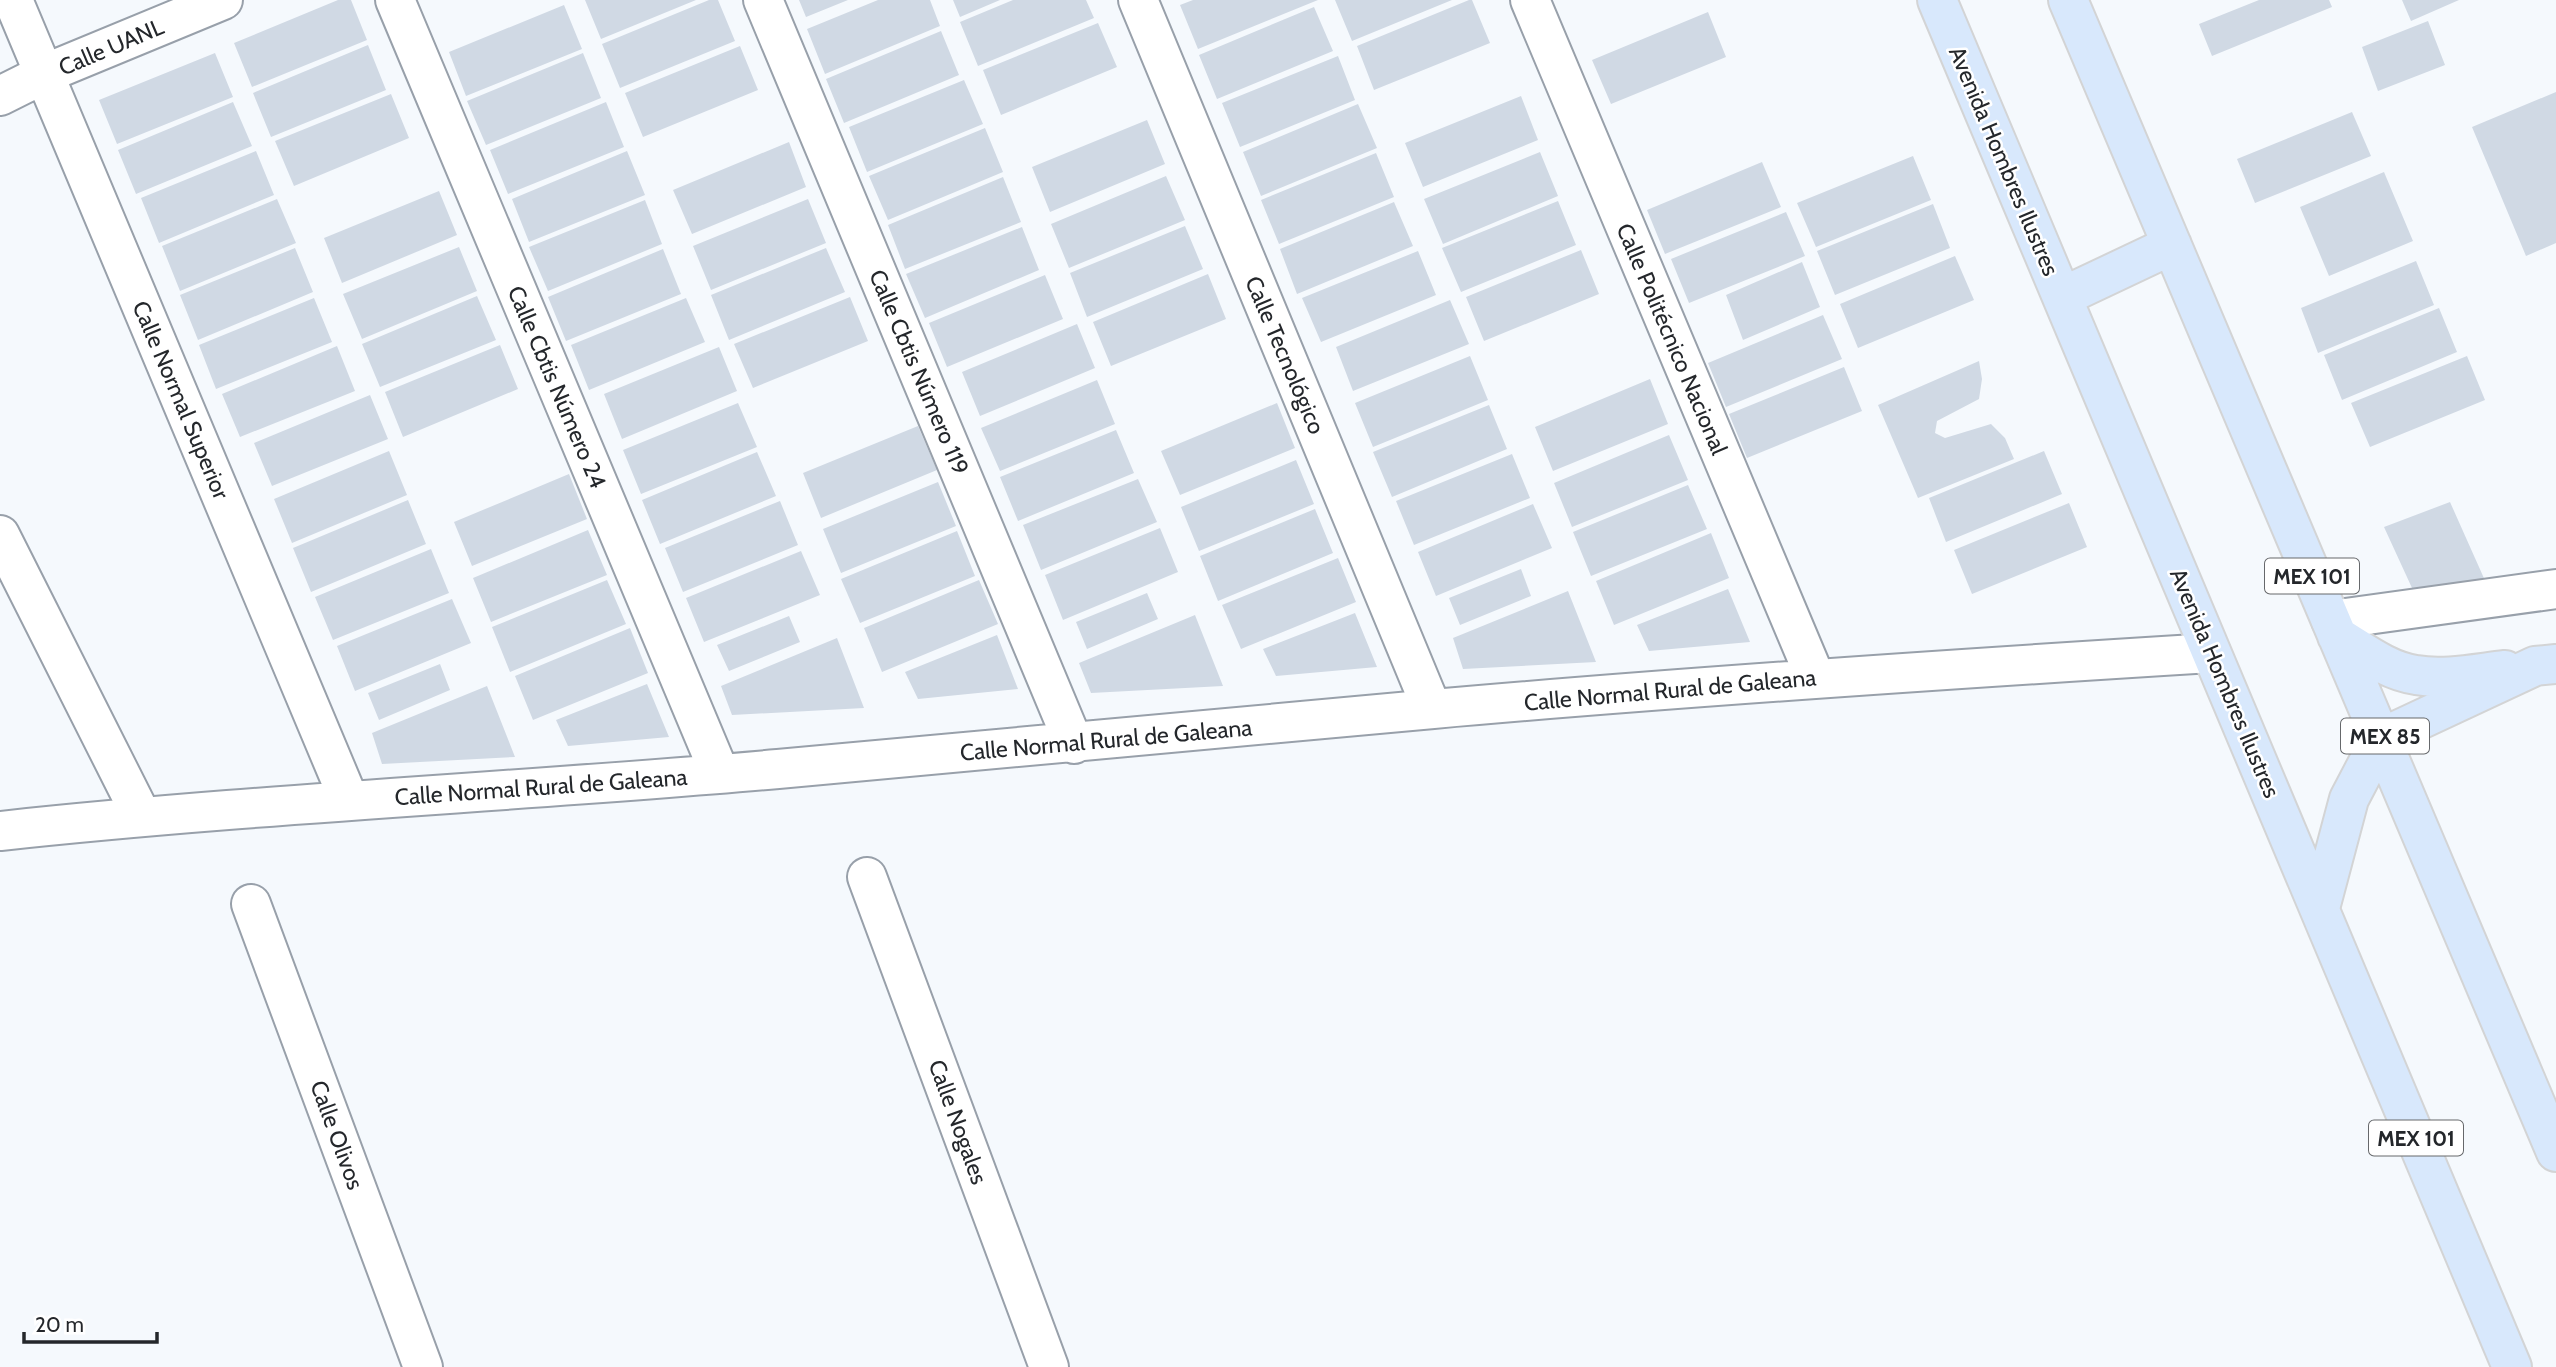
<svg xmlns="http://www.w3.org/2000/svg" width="2556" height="1367" font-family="Cabin,sans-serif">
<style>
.building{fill:#d0d9e4}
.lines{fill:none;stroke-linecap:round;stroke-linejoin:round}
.street-casing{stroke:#98a0aa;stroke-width:42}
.primary-casing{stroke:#d3d4d5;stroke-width:42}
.street{stroke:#fff;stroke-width:38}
.primary{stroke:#d8e8fc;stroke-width:38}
.labels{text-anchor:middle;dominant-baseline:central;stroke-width:5;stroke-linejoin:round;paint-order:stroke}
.shield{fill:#fff;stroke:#66686b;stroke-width:2}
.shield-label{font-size:21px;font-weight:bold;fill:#24272b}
.street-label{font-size:23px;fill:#24272b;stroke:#fff}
</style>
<rect width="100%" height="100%" fill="#f5f9fd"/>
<path class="building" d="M338 0H351L367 40 252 87 234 43Z
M585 0H696L601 39Z
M709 0H718L735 41 620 88 602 44Z
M799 0H848L806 17Z
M878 0H930L940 26 825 74 807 29Z
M953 0H1000L960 17Z
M1013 0H1086L1094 18 978 66 960 22Z
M1193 0H1318L1198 49 1180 5Z
M1335 0H1452L1352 41Z
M1469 0H1472L1490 43 1374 90 1357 46Z
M2259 0H2329L2332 7 2212 56 2199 24Z
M2402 0H2459L2411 21Z
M564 5 582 49 466 96 449 52Z
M1314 7 1333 51 1217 99 1199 55Z
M1708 12 1726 57 1611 104 1592 60Z
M2428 21 2445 65 2378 91 2362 47Z
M1098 23 1117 67 1001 115 983 70Z
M941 31 959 75 844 123 826 79Z
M368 45 386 90 271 137 253 93Z
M740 46 758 90 643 137 625 93Z
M215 53 233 97 117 144 99 100Z
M583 53 601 98 486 145 467 101Z
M1338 56 1355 100 1240 147 1222 103Z
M964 80 983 124 867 172 849 127Z
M2556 92V243L2526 256 2472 127Z
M391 94 409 138 294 186 275 141Z
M1521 96 1538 140 1423 187 1405 143Z
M233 102 252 146 136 194 118 150Z
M606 102 624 147 508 194 490 150Z
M1358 104 1377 148 1261 196 1243 152Z
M2352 112 2371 156 2255 203 2237 159Z
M1147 120 1165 164 1050 212 1032 167Z
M985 128 1003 172 888 220 869 176Z
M789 142 806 187 692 234 673 190Z
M256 151 274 195 159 243 141 198Z
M627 151 645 195 529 242 512 199Z
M1540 152 1558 196 1443 244 1424 199Z
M1376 153 1394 197 1279 244 1261 200Z
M1913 156 1931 200 1816 247 1797 203Z
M1762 162 1781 207 1665 254 1647 210Z
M2384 172 2413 241 2329 276 2300 207Z
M1166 176 1185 220 1069 268 1051 224Z
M1003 177 1021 222 905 269 888 225Z
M439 191 457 235 342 283 324 238Z
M277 199 296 243 180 291 162 246Z
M808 199 826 243 711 290 693 246Z
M645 200 662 244 548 291 529 247Z
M1558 201 1576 245 1461 292 1442 248Z
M1394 202 1413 246 1297 294 1280 249Z
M1933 204 1950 248 1835 295 1817 251Z
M1786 212 1805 256 1689 303 1671 259Z
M1185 226 1203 269 1087 317 1070 273Z
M1022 227 1039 270 925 318 906 274Z
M459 247 477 291 362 339 343 294Z
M295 248 313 292 198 340 180 295Z
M826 248 845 292 729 340 711 295Z
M663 249 681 294 566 341 548 297Z
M1581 250 1599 294 1484 341 1466 297Z
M1418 251 1436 295 1321 342 1302 298Z
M1955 256 1974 300 1858 348 1840 304Z
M2416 261 2434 305 2318 353 2301 308Z
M1802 262 1820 307 1743 340 1726 295Z
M1208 274 1226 319 1111 366 1093 322Z
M1045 275 1063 319 947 367 929 323Z
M477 296 496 340 380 387 362 344Z
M850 297 868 341 753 388 734 344Z
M314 298 332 342 216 389 199 345Z
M686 298 705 342 589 390 571 345Z
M1450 300 1469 344 1353 391 1336 347Z
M2439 308 2457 352 2342 400 2324 355Z
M1823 315 1842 359 1726 407 1708 363Z
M1077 324 1095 368 980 416 962 372Z
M500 345 518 389 403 437 385 392Z
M337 346 355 391 240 437 222 394Z
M719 347 737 391 622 439 604 394Z
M1470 356 1488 400 1373 447 1355 403Z
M2467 356 2485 400 2370 447 2351 403Z
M1979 361 1982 379 1979 399 1937 421 1935 433 1945 438 1991 424 2005 438 2014 459 1918 498 1878 405Z
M1844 367 1862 411 1747 458 1729 414Z
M1650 379 1668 424 1553 471 1535 427Z
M1097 380 1115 424 1000 471 981 428Z
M370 395 388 439 272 486 254 443Z
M738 403 757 447 641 494 623 450Z
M1277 403 1295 448 1180 495 1161 451Z
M1489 405 1507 449 1392 497 1373 452Z
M918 426 937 470 821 518 803 473Z
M1116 430 1134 473 1018 521 1000 477Z
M1669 435 1688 480 1572 527 1554 483Z
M389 451 407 495 292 543 274 499Z
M2044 451 2062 494 1946 542 1929 498Z
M757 452 776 496 660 544 642 500Z
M1512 454 1530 498 1414 545 1396 501Z
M1296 460 1314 504 1199 551 1181 507Z
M569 474 587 519 472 566 454 522Z
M1138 479 1157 522 1041 570 1023 525Z
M938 482 956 526 841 573 823 529Z
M1688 485 1707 529 1591 576 1573 532Z
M408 500 426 544 311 592 293 548Z
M780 501 798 545 683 592 665 548Z
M2450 502 2487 585 2412 588 2384 527Z
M2069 503 2087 547 1972 594 1954 550Z
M1533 504 1552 548 1436 596 1418 552Z
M1315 509 1333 553 1218 601 1200 556Z
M1160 528 1178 572 1063 620 1045 575Z
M588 530 607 575 491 622 473 578Z
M957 531 975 576 860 623 841 579Z
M1711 533 1729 578 1614 625 1596 581Z
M431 549 449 593 333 640 315 597Z
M801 551 820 595 704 642 686 598Z
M1338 558 1356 602 1241 649 1222 605Z
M1521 569 1531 596 1460 625 1449 598Z
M607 580 626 624 510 672 492 627Z
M979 580 998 624 882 672 864 628Z
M1728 589 1750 642 1649 651 1637 625Z
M1568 591 1596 662 1463 669 1453 638Z
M1147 593 1158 619 1087 649 1076 622Z
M452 599 471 643 355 691 337 646Z
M1355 613 1377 667 1276 676 1263 649Z
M1195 615 1223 686 1091 693 1079 663Z
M789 616 800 642 729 671 717 645Z
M630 628 648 673 533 720 515 676Z
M997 635 1018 689 918 699 905 672Z
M837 638 864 708 732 715 721 686Z
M440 664 450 690 379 720 368 693Z
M647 684 669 737 568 746 556 720Z
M487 686 515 757 382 764 372 733Z"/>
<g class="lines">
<g class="street-casing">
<path id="street" d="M13 0 349 800
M395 0 720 774
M763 0 1074 744
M1138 0 1432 709
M1530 0 1815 677
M0 96 44 74 223 0
M0 535 141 815
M2331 620 2556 589
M0 831C259 803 519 792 778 769 997 751 1215 729 1433 709 1692 686 1952 669 2211 653
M867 877 1049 1367
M251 904 423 1367"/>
</g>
<g class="primary-casing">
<path id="primary" d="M1937 0 2512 1367
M2068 0 2556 1152
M2062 297 2172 245
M2337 636C2362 651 2387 671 2416 675 2444 680 2477 673 2505 670
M2320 908 2349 799 2381 738 2535 666 2556 664"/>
</g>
<use href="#street" class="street"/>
<use href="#primary" class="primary"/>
</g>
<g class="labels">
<g class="shield">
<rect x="2265" y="558.5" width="94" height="35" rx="5"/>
<rect x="2341" y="718.5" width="88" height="35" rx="5"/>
<rect x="2369" y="1120.5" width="94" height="35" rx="5"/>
</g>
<g class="shield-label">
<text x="2312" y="576">MEX 101</text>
<text x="2385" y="736">MEX 85</text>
<text x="2416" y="1138">MEX 101</text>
</g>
<g class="street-label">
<text transform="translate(111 47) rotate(-23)">Calle UANL</text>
<text transform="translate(2004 161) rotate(67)">Avenida Hombres Ilustres</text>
<text transform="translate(1672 339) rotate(67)">Calle Politécnico Nacional</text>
<text transform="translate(1285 355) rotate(67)">Calle Tecnológico</text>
<text transform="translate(919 372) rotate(67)">Calle Cbtis Número 119</text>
<text transform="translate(557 387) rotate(67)">Calle Cbtis Número 24</text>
<text transform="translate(181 400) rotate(67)">Calle Normal Superior</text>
<text transform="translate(2225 683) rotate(67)">Avenida Hombres Ilustres</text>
<text transform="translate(1670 690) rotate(-5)">Calle Normal Rural de Galeana</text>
<text transform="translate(1106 740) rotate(-5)">Calle Normal Rural de Galeana</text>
<text transform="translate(541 787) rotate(-4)">Calle Normal Rural de Galeana</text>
<text transform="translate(958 1122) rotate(70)">Calle Nogales</text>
<text transform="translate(337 1135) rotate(70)">Calle Olivos</text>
</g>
</g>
<path d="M24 1332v10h133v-10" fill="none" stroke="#24272b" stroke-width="3.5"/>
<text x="35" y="1332" font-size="21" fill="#24272b" stroke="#ffffff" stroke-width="5" paint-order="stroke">20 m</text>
</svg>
